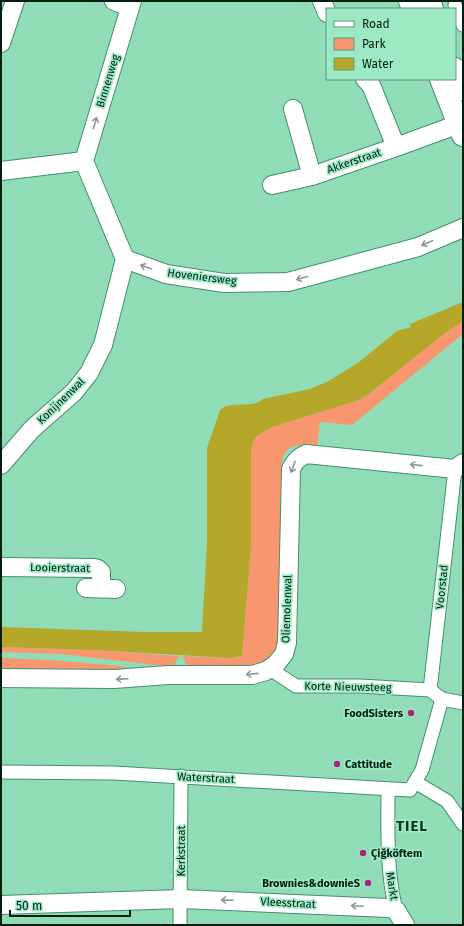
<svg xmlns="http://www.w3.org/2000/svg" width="464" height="926" font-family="'Fira Sans',sans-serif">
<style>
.green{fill:#f8976f}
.water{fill:#b5a729}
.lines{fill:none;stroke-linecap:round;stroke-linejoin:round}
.pedestrian-casing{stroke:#44906e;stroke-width:15}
.minor-casing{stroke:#44906e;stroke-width:20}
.secondary-casing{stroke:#44906e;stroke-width:24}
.pedestrian{stroke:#fff;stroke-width:13}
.minor{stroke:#fff;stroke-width:18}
.secondary{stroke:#fff;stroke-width:22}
.oneway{stroke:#8c9a94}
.poi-dot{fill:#a2287d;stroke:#9ce9c4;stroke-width:1.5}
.labels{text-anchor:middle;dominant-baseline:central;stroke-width:3.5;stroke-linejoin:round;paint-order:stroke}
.street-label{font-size:11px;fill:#001f12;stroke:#9ce9c4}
.poi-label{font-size:11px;font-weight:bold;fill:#001f12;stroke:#9ce9c4;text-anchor:end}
.district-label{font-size:15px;font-weight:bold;letter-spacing:1px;fill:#0c3625;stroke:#9ce9c4}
</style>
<rect width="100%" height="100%" fill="#90dcb7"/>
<path class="green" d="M463 321V334L352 425 320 422 317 447C302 445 285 442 282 462L286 532 279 647C272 656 265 662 255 666L187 667 183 656 229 658 242 656 251 546V450L254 439 257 436 272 427 359 400 370 393 445 333Z
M1 647 95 650 179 656 173 667 61 654 1 652Z
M1 658 48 660 121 666 125 667 127 671 1 675Z"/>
<path class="water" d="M463 302V321L445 333 370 393 359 400 272 427 257 436 254 439 251 450V546L242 656 229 658 95 650 1 647V627L145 632H202L207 543V448L220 410C229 400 253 409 263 399L310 389 329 381 359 362 397 331 411 327 410 324Z"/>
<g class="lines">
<g class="pedestrian-casing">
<path id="pedestrian" d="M455 5 463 25
M270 669 296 686H360L430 690
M442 699 463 703
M1 772 114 773 410 790 422 770 442 699 430 690 455 469
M415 782 447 801 463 824
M388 789C388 830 386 870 396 910
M180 925 181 776"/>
</g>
<g class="minor-casing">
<path id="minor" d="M114 1 130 7
M322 1 327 13
M1 43 15 1
M365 79 371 85 396 147 459 124
M293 109 312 176
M84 161 125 259 166 274 224 283 288 282 418 247 463 228
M84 161 132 1
M1 171 84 161
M272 185 312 176 396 147
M1 465 32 429 74 392 89 373 103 345 125 259
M1 567 94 568 98 569 101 572V588
M86 588 116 589
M1 678 114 679 168 675H252L266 671 276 664 284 654 287 643 291 469C295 461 298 458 306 454L455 469 463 463
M1 905 181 899 388 908 396 910 405 925"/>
</g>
<g class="secondary-casing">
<path id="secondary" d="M410 1 413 9
M429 1 432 9
M455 69 463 89
M441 79 463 135"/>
</g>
<use href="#pedestrian" class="pedestrian"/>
<use href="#minor" class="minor"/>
<use href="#secondary" class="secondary"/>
</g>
<defs><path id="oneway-shaft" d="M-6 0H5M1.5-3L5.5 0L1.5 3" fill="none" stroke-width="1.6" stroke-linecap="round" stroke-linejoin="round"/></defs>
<g class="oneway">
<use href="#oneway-shaft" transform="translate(95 123) rotate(-73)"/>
<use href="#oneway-shaft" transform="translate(427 243) rotate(157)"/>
<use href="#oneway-shaft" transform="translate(146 267) rotate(-160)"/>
<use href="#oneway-shaft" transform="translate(302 278) rotate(165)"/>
<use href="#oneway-shaft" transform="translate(416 465) rotate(-174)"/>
<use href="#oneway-shaft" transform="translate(293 467) rotate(111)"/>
<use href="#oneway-shaft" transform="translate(252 674) rotate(174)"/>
<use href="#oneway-shaft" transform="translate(122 679) rotate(176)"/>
<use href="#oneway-shaft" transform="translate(227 900) rotate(-178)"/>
<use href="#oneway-shaft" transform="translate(357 906) rotate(-177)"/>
</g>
<g class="poi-dot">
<circle cx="411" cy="713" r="4"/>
<circle cx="337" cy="764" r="4"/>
<circle cx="363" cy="853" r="4"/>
<circle cx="368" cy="883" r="4"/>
</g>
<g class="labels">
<g class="street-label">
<text transform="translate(108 81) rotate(-73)">Binnenweg</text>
<text transform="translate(354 161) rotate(-19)">Akkerstraat</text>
<text transform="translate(202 277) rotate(7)">Hoveniersweg</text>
<text transform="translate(61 401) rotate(-44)">Konijnenwal</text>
<text transform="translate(60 568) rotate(1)">Looierstraat</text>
<text transform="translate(442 587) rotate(-84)">Voorstad</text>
<text transform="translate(287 609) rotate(-88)">Oliemolenwal</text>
<text transform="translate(348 687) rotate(1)">Korte Nieuwsteeg</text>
<text transform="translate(206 778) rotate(3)">Waterstraat</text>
<text transform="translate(181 851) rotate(-90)">Kerkstraat</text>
<text transform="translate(392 886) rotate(81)">Markt</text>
<text transform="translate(288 903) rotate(3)">Vleesstraat</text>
</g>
<g class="poi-label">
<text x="403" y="713">FoodSisters</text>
<text x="345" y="764" text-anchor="start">Cattitude</text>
<text x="371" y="853" text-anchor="start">Çiğköftem</text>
<text x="360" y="883">Brownies&amp;downieS</text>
</g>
<g class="district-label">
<text x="412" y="826">TIEL</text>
</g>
</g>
<rect width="464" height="926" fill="none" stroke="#001f12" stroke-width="4"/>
<rect x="326" y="8" width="130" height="72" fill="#9ce9c4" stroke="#5e987d"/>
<rect x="334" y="21" width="20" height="6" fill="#ffffff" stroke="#5e987d"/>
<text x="362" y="28" font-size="12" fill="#001f12">Road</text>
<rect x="334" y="38" width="20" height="12" fill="#f8976f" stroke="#5e987d"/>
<text x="362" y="48" font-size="12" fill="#001f12">Park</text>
<rect x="334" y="58" width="20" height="12" fill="#b5a729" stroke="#5e987d"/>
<text x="362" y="68" font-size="12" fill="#001f12">Water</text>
<path d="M10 910v6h120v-6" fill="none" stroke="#001f12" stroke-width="2"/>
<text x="16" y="910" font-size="12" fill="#001f12" stroke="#9ce9c4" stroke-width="3" paint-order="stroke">50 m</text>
</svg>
